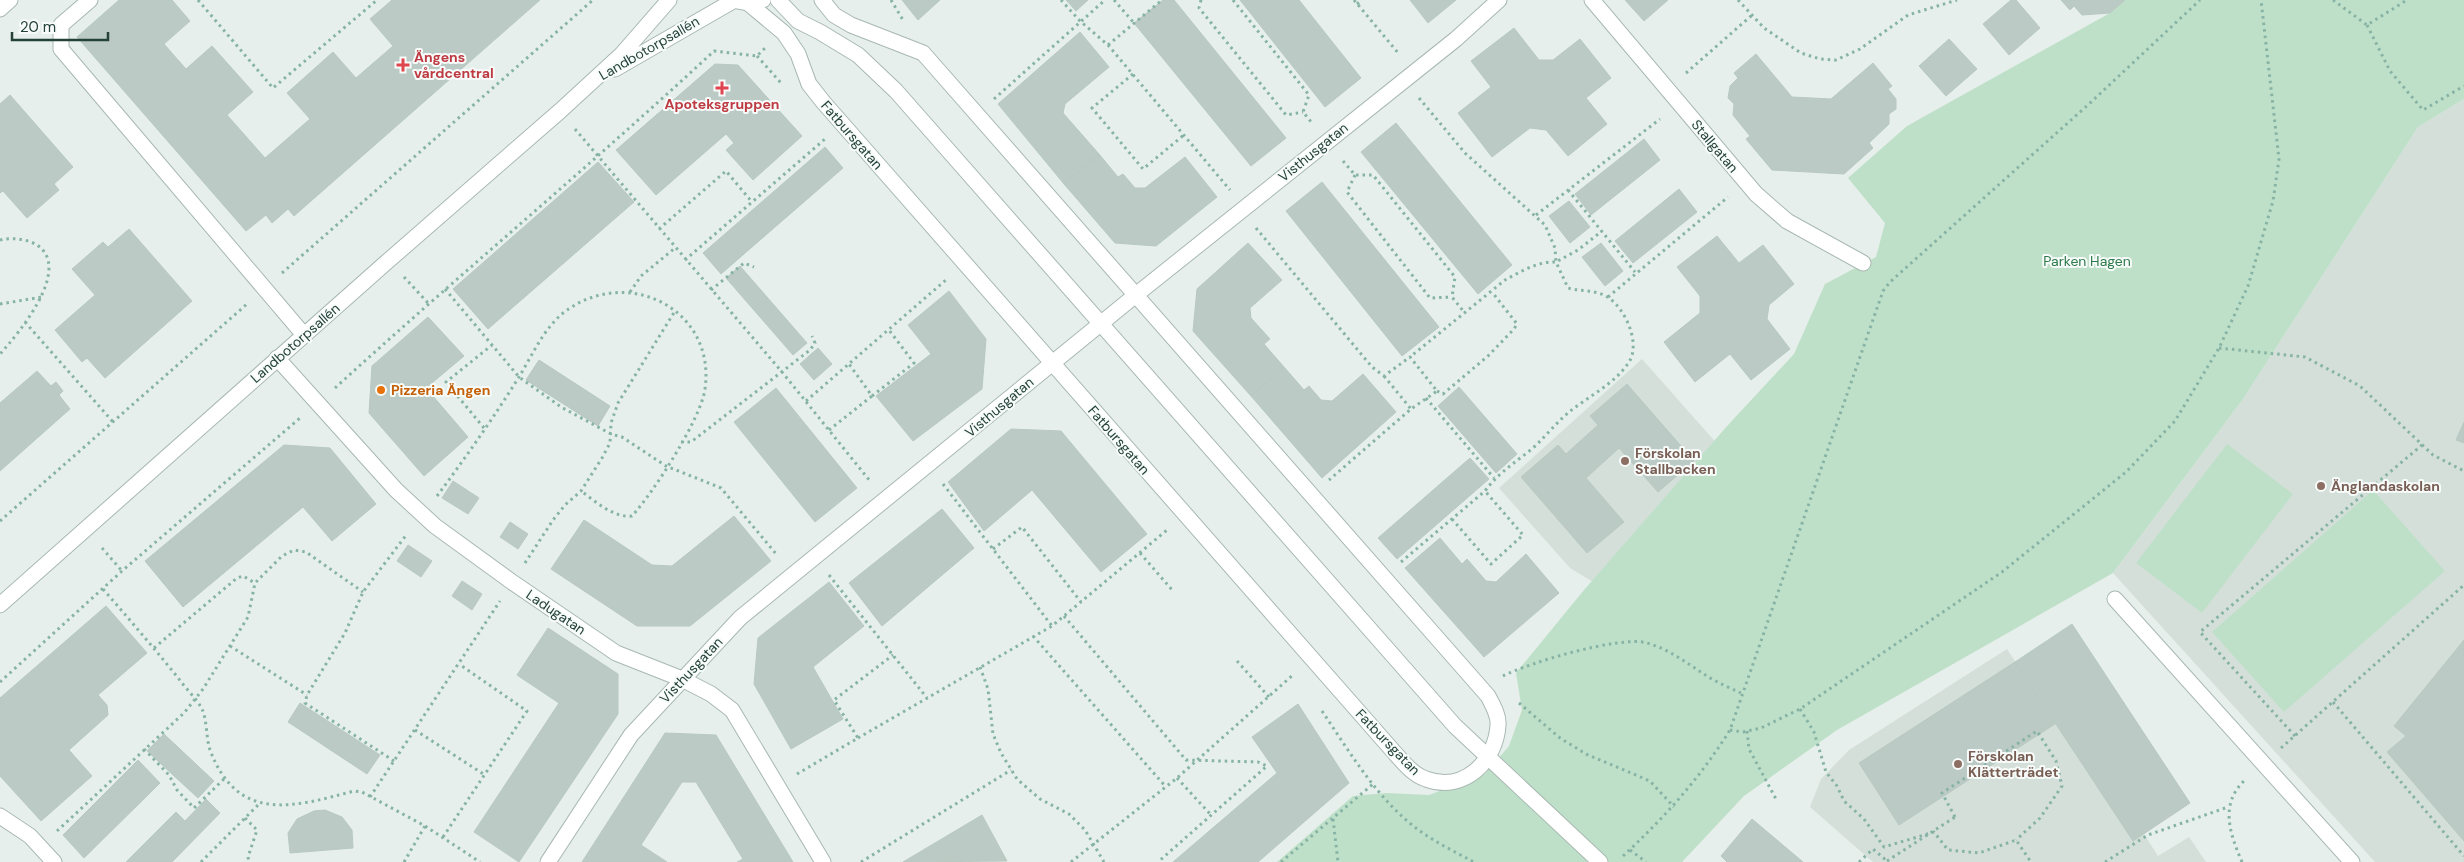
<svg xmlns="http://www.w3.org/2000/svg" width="2464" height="862" font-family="'DM Sans',sans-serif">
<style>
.built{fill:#d4dfda}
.green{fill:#bfe0c8}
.building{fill:#bbcac4;stroke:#b8c9c2}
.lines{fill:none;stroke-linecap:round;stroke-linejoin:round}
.service-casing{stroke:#a8b8b2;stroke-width:17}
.minor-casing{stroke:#a8b8b2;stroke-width:17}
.tertiary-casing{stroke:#a8b8b2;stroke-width:17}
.path{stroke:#86b3a5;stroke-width:3;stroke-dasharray:2.5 4;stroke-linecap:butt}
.service{stroke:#fff;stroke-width:15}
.minor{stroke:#fff;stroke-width:15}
.tertiary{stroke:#fff;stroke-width:15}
.path-bridge{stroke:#86b3a5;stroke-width:3;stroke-dasharray:2.5 4;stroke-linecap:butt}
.health-dot{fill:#e0444e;stroke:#f7fbf9;stroke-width:2}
.food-dot{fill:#e8710a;stroke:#f7fbf9;stroke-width:2}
.education-dot{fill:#8d6e63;stroke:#f7fbf9;stroke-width:2}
.labels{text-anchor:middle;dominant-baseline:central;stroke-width:4;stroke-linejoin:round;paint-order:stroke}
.street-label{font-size:14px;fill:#24423a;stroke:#f7fbf9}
.health-label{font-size:14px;font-weight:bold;fill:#be3a42;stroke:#f7fbf9;text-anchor:start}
.park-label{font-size:14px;fill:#2d7a4b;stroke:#f7fbf9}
.food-label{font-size:14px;font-weight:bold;fill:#c56008;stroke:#f7fbf9;text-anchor:start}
.education-label{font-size:14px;font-weight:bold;fill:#785e54;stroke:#f7fbf9;text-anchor:start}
</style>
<rect width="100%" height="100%" fill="#e6efeb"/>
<path class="built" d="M2464 99V862H2375L2113 573 2243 399 2418 127Z
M1642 359 1719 446 1598 585 1570 568 1499 488Z
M2007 649 2133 841 2144 834 2158 856 2189 837 2206 862H1873L1810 807 1821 779 1849 750Z"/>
<path class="green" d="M2125 0H2464V99L2418 127 2243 399 2113 573 1837 730 1744 796 1682 862H1277L1353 796 1386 793 1429 795 1485 774 1509 746 1522 710 1516 673 1584 590 1728 425 1794 354 1825 284 1876 257 1885 223 1848 178 1907 126 2110 13Z
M2227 444 2293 494 2202 613 2136 563Z
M2373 490 2445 571 2284 712 2212 632Z"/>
<path class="building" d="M119 0H172L190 21 164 44 186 69 212 46 253 92 227 115 265 158 310 119 287 93 333 52 356 78 393 46 370 19 392 0H540L294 216 288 209 272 223 266 215 246 231 77 37Z
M902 0H940L918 20Z
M1066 0H1088L1076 11Z
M1163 0H1174L1286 138 1251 166 1134 23Z
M1240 0H1299L1361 78 1325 107Z
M1410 0H1456L1428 23Z
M1625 0H1668L1644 21Z
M2011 0H2016L2040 28 2009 55 1983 24Z
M2061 0H2125L2110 13 2082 15 2074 6 2070 10Z
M1514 28 1539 60H1553L1580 39 1611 78 1586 98 1607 124 1568 156 1546 130 1530 128 1492 157 1458 113 1491 87 1471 61Z
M1080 32 1109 67 1065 104 1063 113 1099 154 1064 184 998 104Z
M1949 39 1977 69 1946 96 1919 66Z
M1756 54 1792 97 1831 99 1873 63 1892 86 1888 89 1896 99V109L1889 114V124L1869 143 1873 148 1844 174 1772 170 1746 139 1750 136 1733 115 1734 104 1728 98 1730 86 1738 78 1734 73Z
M715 64 738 65 802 136 753 180 726 150 734 143 726 134 656 195 616 150Z
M10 95 73 167 54 184 59 190 27 218 3 191 0 193V104Z
M1396 123 1512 265 1478 294 1361 152Z
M1644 139 1660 160 1591 215 1575 194Z
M825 147 843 168 721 274 703 253Z
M1099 154 1118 177 1123 174 1135 188H1145L1185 157 1217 197 1156 246 1115 243 1064 184Z
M598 162 634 202 488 329 453 289Z
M1322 182 1439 327 1402 356 1286 211Z
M1679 189 1697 212 1633 263 1615 241Z
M1569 201 1590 227 1570 243 1549 216Z
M129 229 192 301 105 378 87 358 82 362 55 330 95 295 72 269 103 242 108 247Z
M1717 236 1739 263 1763 245 1794 284 1769 305 1767 319 1790 349 1751 380 1730 354 1695 382 1664 342 1700 313V296L1677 267Z
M1248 243 1282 280 1250 308 1251 318 1270 339 1264 344 1284 367 1251 396 1193 331 1197 289Z
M1601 243 1623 271 1605 286 1582 257Z
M740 266 807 343 793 355 726 278Z
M949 291 986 339 982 389 913 441 876 396 931 354 908 325Z
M428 317 464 356 426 388 468 437 424 476 369 413 372 366Z
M818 348 832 364 814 380 800 364Z
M539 360 610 406 598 426 526 380Z
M1284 367 1304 390 1309 386 1321 400 1332 401 1363 374 1396 412 1322 478 1251 396Z
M37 371 51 386 56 382 63 391 59 395 70 409 0 471V403Z
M1627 384 1694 461 1658 492 1619 448 1586 478 1624 522 1587 553 1521 477 1558 445 1566 454 1598 425 1590 416Z
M1459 387 1517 454 1496 473 1438 406Z
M776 388 857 488 815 522 734 422Z
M2464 422V443L2456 440Z
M1011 429 1061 431 1147 534 1101 572 1032 490 984 531 948 482Z
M284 445 330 448 376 504 332 541 303 507 183 607 145 561Z
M1470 458 1489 479 1397 559 1378 538Z
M453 481 479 498 468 514 442 498Z
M942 509 974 548 882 626 849 583Z
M734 516 771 561 690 626H637L551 569 584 520 652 565 672 566Z
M510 522 528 534 518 549 500 537Z
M1440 538 1462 564 1467 559 1486 581 1496 582 1526 554 1559 593 1484 657 1405 568Z
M408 545 432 561 421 577 397 561Z
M462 581 482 594 472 610 452 596Z
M829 582 864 626 813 667 843 719 791 749 754 684 758 638Z
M106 606 147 653 98 695 107 705 108 715 69 750 92 776 41 821 0 776V698Z
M2072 624 2190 803 2133 841 2015 662Z
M548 628 618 674V714L519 862 474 832 559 703 517 675Z
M2464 640V841L2387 752 2406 736 2394 726Z
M2015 662 2055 724 1899 825 1859 763Z
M300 703 380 755 367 774 288 722Z
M1298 704 1349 783 1258 862H1173L1277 773 1252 737Z
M665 733 716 735 793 862H737L743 859 696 782H682L641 845 667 862H582Z
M164 734 214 781 198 798 147 751Z
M138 760 160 783 84 858 63 835Z
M206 799 220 813 172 862H126L176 812 185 821Z
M325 810 342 817 352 830 353 848 290 853 288 833 297 819 314 811Z
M982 815 1007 861 903 862Z
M1752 819 1803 862H1727L1721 856Z"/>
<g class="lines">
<g class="service-casing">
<path id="service" d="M90 0 61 25V49L304 335
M778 0 798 21 820 32 858 55 896 91 1455 726 1600 862
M0 9 10 0
M2115 599 2352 862"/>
</g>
<g class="minor-casing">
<path id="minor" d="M1592 0 1756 194 1787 221 1863 263
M748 3 784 33 798 54 809 84 824 103 1394 752C1403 762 1413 775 1426 779 1464 793 1496 761 1498 725 1499 715 1492 704 1488 696L923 53 851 25 834 15 822 0
M277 358 396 490 435 526 512 582 616 653 682 679 711 694 732 710 823 862
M0 816 30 836 54 862
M548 862 631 735 740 618 1137 294 1456 39 1499 0"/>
</g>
<g class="tertiary-casing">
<path id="tertiary" d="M732 0 748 3 763 0
M615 69 733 1
M0 605 389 260 560 111 622 54 669 0"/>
</g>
<path class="path" d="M198 0 273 88 377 0
M891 0 903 20
M1061 0 1080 21 1108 45 1230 190
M1114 0 1134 23
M1201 0 1199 8 1286 115 1303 112
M1233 0 1309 95 1303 112 1312 123
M1354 0 1399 54
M1738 0 1764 28 1801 53 1820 59 1836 60 1860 49 1908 15 1957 0
M2333 0 2367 25 2407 0
M1357 4 1362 0
M2367 25 2390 71 2423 110 2464 86
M1108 45 1162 0
M757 56 781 83
M1686 73 1751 16
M1133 74 1092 108 1143 169 1185 134
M1419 98 1465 153 1545 225 1555 248 1556 262 1578 250 1602 231
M994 99 1105 0
M575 129 782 372 870 481
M1343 161 1355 175H1373L1455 277 1452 297 1464 312
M1355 175 1347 192 1430 298 1452 297
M1568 190 1635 272
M1536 215 1660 119
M1256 228 1372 367 1384 376 1410 357 1437 391 1411 409 1329 480
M659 229 726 171 752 202
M0 240C12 237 27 239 37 245 73 269 18 334 0 354
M685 260 825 139
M282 273 593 0
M404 277 428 303
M445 289 519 377 561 407 611 434 622 437 666 466 721 488 777 555
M711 290 744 263 754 267
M630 292 641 276 675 248
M1608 297 1728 197
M0 304 42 297
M25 322 113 422
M2219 348 2305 357 2360 386 2433 455 2464 471
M1384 376 1411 409
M335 388C460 274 590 166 714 51L757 56 765 48
M1437 391 1443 394 1488 356 1514 329 1517 324 1492 292
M872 396 914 363 889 330
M1426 398 1494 478
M806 401 947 279
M484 428 446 382 492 345
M829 430 872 396 849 364
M681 442H691L810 350 815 343 812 336
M943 484 1052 626
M437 496C466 457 494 417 519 377 533 354 546 323 570 308 633 267 716 312 705 389 701 419 653 493 632 516 613 518 595 501 581 491
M1452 519 1491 564 1523 535 1485 491
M0 521 247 304
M102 548 122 571
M993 549 1022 527 1081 602
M1140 553 1173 591
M1401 562 1485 491C1498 473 1516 462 1533 448 1545 437 1555 424 1568 413 1587 397 1615 384 1629 362 1641 343 1625 309 1609 298 1596 289 1582 292 1568 288L1556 262C1538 261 1520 272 1505 280L1410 357
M525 563 553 520 565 505 581 491 602 458 610 443 611 423 618 403 675 311
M829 575 927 698
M103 589C129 619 154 648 179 679 186 689 197 699 202 709 207 719 206 738 210 750 238 824 294 807 354 791L362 792 425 826 480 862
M1064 616 1186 760 1258 762 1267 766 1158 862
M1033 636 1166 787
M230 646 307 695
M154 648 237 578 243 576 255 583
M1237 661 1269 697
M980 667 988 689 993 734 1001 753 1017 779 1040 799 1069 814 1085 830 1104 862
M1503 676C1528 663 1621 635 1647 643 1669 649 1688 664 1707 676 1718 683 1730 688 1741 693
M0 682 122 571 300 418
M2333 702 2464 856
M1519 703 1560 738 1586 754 1650 781 1674 807
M1800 709 1814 732 1826 772 1837 786 1844 801 1864 819 1884 847 1934 832 1948 850 1979 853 2016 840 2031 862
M1322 711C1349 751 1374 794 1412 825 1431 840 1453 851 1474 862
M415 730 485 775
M1730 730 1743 732 1761 728 1800 709 2002 572 2126 472 2175 421 2219 348 2248 286 2273 201 2279 159 2261 0
M1747 731 1749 749 1776 799
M2295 736 2200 632 2422 445
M858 738 1052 626 1167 530
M2281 748 2464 585
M144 749 169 775 177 790 194 808 225 778
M394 761 305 703 307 695 345 633 363 592 407 534
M797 774 858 738 834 700 893 655
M1177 778 1211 815
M370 797 500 601
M1955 817 1942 793 2037 731 2056 761 2062 786 2040 818 2016 840
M245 818 257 830 248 857 249 862
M1333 819 1338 862
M57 831 184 713 203 689 248 617 255 583 282 556 294 550 306 552 363 592
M443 837 527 711 459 664
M1630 850 1646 862
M1623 856C1664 818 1700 778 1730 730L1883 291 1890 282 2089 104 2200 0
M201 862 260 803
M404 862 425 826
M861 862 1011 770
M1071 862 1177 778 1294 674
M1281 862 1373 784
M1859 862 1873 849 1887 861
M2105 862 2148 835 2228 807
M2242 862C2230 834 2219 804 2245 780"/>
<use href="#service" class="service"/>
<use href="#minor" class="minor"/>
<use href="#tertiary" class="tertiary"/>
<path class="path-bridge" d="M1887 861 1955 817"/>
</g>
<g class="health-dot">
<path d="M400.5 57.5h5v5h5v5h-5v5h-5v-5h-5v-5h5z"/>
<path d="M719.5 80.5h5v5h5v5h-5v5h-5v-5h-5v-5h5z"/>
</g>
<circle class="food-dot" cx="381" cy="390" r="5"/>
<g class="education-dot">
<circle cx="1625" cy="461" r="5"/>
<circle cx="2321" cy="486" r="5"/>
<circle cx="1958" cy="764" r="5"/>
</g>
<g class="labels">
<g class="street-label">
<text transform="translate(649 48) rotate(-30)">Landbotorpsallén</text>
<text transform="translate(852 135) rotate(49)">Fatbursgatan</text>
<text transform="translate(1715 146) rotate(50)">Stallgatan</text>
<text transform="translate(1313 152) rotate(-39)">Visthusgatan</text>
<text transform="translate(295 343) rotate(-41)">Landbotorpsallén</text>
<text transform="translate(999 407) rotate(-40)">Visthusgatan</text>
<text transform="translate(1119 440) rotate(49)">Fatbursgatan</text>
<text transform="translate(556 612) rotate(34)">Ladugatan</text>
<text transform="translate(691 670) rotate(-47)">Visthusgatan</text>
<text transform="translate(1388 742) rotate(46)">Fatbursgatan</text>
</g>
<g class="health-label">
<text x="414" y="57">Ängens<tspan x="414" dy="16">vårdcentral</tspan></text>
<text x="722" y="104" text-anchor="middle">Apoteksgruppen</text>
</g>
<g class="park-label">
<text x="2087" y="261">Parken Hagen</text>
</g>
<g class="food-label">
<text x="391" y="390">Pizzeria Ängen</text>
</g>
<g class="education-label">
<text x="1635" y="453">Förskolan<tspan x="1635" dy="16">Stallbacken</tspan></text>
<text x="2331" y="486">Änglandaskolan</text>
<text x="1968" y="756">Förskolan<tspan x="1968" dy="16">Klätterträdet</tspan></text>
</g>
</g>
<path d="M12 32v8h96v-8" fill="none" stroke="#24423a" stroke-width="2.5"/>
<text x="20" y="32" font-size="15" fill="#24423a" stroke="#f7fbf9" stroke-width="4" paint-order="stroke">20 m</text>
</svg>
